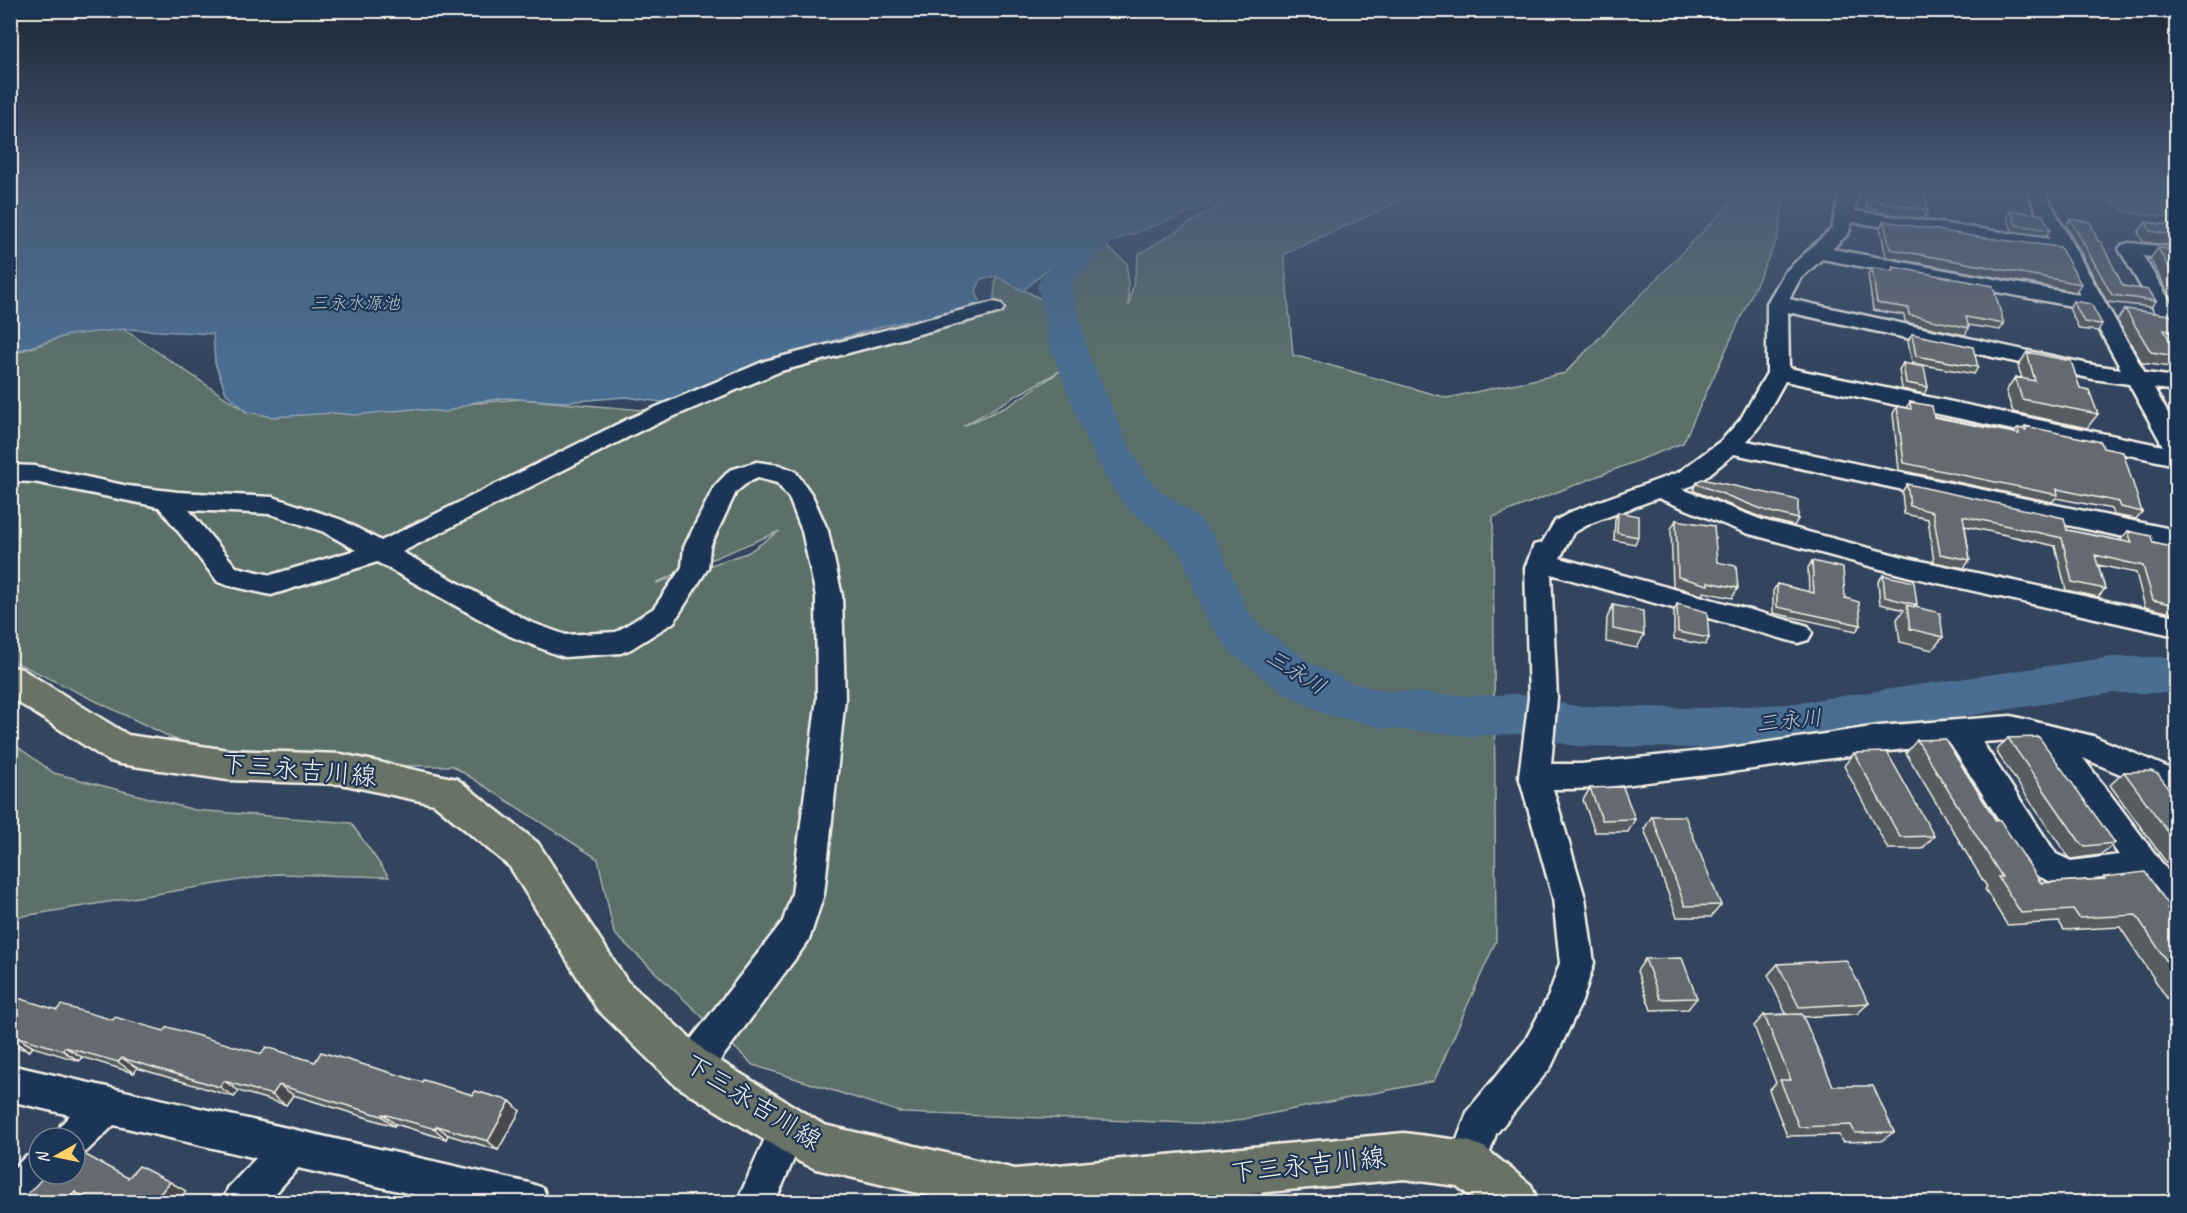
<svg xmlns="http://www.w3.org/2000/svg" width="2187" height="1213" font-family="Caveat,'Klee One',sans-serif">
<style>
.green{fill:#5c6f6b;stroke:#a8b0aa;stroke-width:1.5;fill-rule:evenodd}
.water{fill:#4a6e91;stroke:#8ea2b4;stroke-width:1.5}
.lines{fill:none;stroke-linecap:round;stroke-linejoin:round}
.river{fill:#4a6e91;fill-rule:evenodd}
.minor-casing{stroke:#f4f1e8;stroke-width:5}
.major-casing{stroke:#f4f1e8;stroke-width:5}
.minor{fill:#1d3557;fill-rule:evenodd}
.major{fill:#697266;fill-rule:evenodd}
.wall{fill:#575b60;stroke:#f4f1e8;stroke-width:1.5}
.shaded-wall{fill:#474a4e;stroke:#f4f1e8;stroke-width:1.5}
.building{fill:#656a70;stroke:#f4f1e8;stroke-width:1.5}
.labels{text-anchor:middle;dominant-baseline:central;stroke-width:4.5;stroke-linejoin:round;paint-order:stroke}
.far-water-label{font-size:18px;font-style:italic;fill:#b8c3ca;stroke:#1d3557}
.water-label{font-size:22px;font-style:italic;fill:#b8c3ca;stroke:#1d3557}
.near-street-label{font-size:26px;fill:#f4f1e8;stroke:#1d3557}
</style>
<rect width="100%" height="100%" fill="#33455e"/>
<filter id="ink" filterUnits="userSpaceOnUse"><feTurbulence type="fractalNoise" baseFrequency=".0167" numOctaves="2"/><feDisplacementMap in="SourceGraphic" scale="12" xChannelSelector="R" yChannelSelector="G"/><feConvolveMatrix kernelMatrix="1 2 1 2 8 2 1 2 1" color-interpolation-filters="sRGB"/></filter>
<g filter="url(#ink)">
<path class="green" d="M1175 192H1419L1284 254 1293 355 1447 398 1565 373 1741 192H1785L1778 237 1683 443 1493 517 1496 941 1434 1081 1219 1124 903 1113 753 1065 614 933 598 859 453 766 228 765 11 660 10 355 68 335 123 329 247 412 389 411 519 399 664 412 742 377 993 308 996 276 1041 299 1105 245 1127 263 1129 306 1139 254 1240 193 1184 197ZM1065 368 1008 406 963 426ZM780 531 747 553 657 583V582Z
M2096 192H2176V218L2125 212Z
M11 742 54 773 195 810 351 823 389 877 276 874 11 918Z"/>
<path class="water" d="M11 192H1175C1196 203 1220 188 1241 193L1053 264 1023 291 996 276 981 279 976 291 982 306 883 326 816 346 681 405 626 397 564 402 506 398 475 402 446 412 413 409 355 415 333 413 273 417 247 412 226 393 215 363 213 334 123 329 68 335 11 353Z"/>
<g class="lines">
<path class="river" d="M1125 209 1136 212 1141 219 1136 226 1097 254 1071 284 1088 352 1127 442 1143 471 1158 489 1200 519 1217 541 1247 610 1263 629 1316 666 1351 683 1383 690 1470 696 1518 694 1575 706 1703 708 1787 704 2112 657H2176V693H2112L1787 744 1703 748 1575 746 1518 734 1470 736 1383 728 1324 714 1282 692 1231 653 1205 618 1182 557 1170 541 1128 509 1113 489 1087 442 1052 352 1037 284C1059 253 1086 219 1125 209Z"/>
<g class="minor-casing">
<path id="minor" d="M1840 192H1858L1855 211 2050 239 2027 192H2045L2072 244 2145 373 2176 377V391L2154 388 2176 428V465L1785 381 1761 424 1747 441 2176 530V548L1734 454 1697 484 1682 489 1762 520 1907 558 2176 616V636L1907 576 1746 533 1658 498 1591 523 1573 533 1560 558 1798 623 1808 626 1812 633 1808 640 1798 643 1551 574 1557 698 1551 764H1581L1723 749 1879 726 2011 716 2093 736 2176 771V798L2083 758 2176 882V922L2164 918 2138 880 2069 890 2034 874 1951 745C1857 752 1764 769 1671 779 1632 784 1593 790 1553 789L1585 898 1594 963 1582 1001 1551 1067 1496 1134 1481 1178 1467 1183 1453 1178 1448 1164 1468 1110 1525 1041 1549 995 1560 963 1553 898 1519 776 1529 698 1525 568 1534 545 1542 543 1555 521 1573 511 1679 472 1722 440 1740 420 1767 373V303L1785 272 1832 228ZM1852 222 2056 252 2080 295 1832 249 1848 234ZM1822 259 2088 309 2121 369 2093 365 1789 299 1800 279ZM1788 312 2093 379 2129 384 2163 446 1789 368ZM2011 740 2042 748 2119 855 2071 861 2056 854 1982 742Z
M2129 243 2176 248V260L2143 256 2176 311V334L2168 333 2165 328 2119 249 2122 245Z
M994 302 1001 304 1004 308 1001 312 781 371 644 429 402 552 530 622 566 635 616 632 654 608 682 567 684 547 714 487 730 470 757 462 779 465 795 471 812 495 828 531 842 596 845 698 824 894 809 940 704 1082 691 1087 678 1082 673 1069 678 1056 783 921 792 894 817 698 816 596 802 531 789 498 777 483 758 478 748 482 736 492 710 547 708 568 674 622 631 649 621 653 565 657 555 654 510 636 377 562 271 595 227 585 218 582 159 507 34 482 10 481V465L34 466 128 486 178 492 273 497 342 520 381 541 628 419 765 361ZM189 510 271 514 324 532 356 550 271 575 236 567Z
M10 1065 529 1183 543 1188 548 1202H447L298 1168 268 1202H223L228 1188 256 1158 114 1125 87 1151 75 1156V1138H55L61 1125 70 1115 10 1101Z
M788 1110 801 1116 807 1129 775 1202H737L775 1116Z
M39 1152V1174H57L53 1185 34 1202H10V1172L25 1157Z
M1241 1153 1255 1158 1260 1172 1262 1202H1224L1222 1172 1227 1158Z"/>
</g>
<g class="major-casing">
<path id="major" d="M10 666 22 669 128 735 228 750 341 754 457 779 538 843 627 981 707 1053 824 1125 1015 1169 1404 1133 1467 1141 1484 1147 1531 1185 1538 1202H1477L1457 1186 1404 1179 1163 1202H956L816 1169 800 1162 675 1085 597 1009 510 867 434 804 341 784 228 780 120 764 107 760 10 697Z"/>
</g>
<use href="#minor" class="minor"/>
<use href="#major" class="major"/>
</g>
<path class="wall" d="M1864 192H1924L1928 210 1924 219 1877 212 1876 209 1867 208Z
M1938 192H1951L1950 193Z
M2011 210 2050 230 2046 236 2012 231 2007 217Z
M2070 219 2098 241 2123 286 2156 301 2151 307 2107 302 2066 225Z
M1884 221 2081 284 2076 292 1886 257 1880 228Z
M2146 222 2176 226V246L2143 242 2138 232Z
M2158 248 2176 250V307L2150 259Z
M1893 267 2004 324 2000 330 1968 325 1969 328 1965 335 1905 322 1904 315 1873 310 1868 274 1872 268 1891 271Z
M2073 301 2102 324 2098 331 2079 329 2069 308Z
M2125 309 2176 324V344H2172L2176 352V359L2170 367 2142 363 2117 320Z
M1912 334 1978 367 1974 374 1912 363 1908 341Z
M2027 352 2080 388 2098 414 2087 428 2013 412 2006 391 2015 377 2022 378 2018 366Z
M1903 363 1928 387 1924 394 1902 389 1899 370Z
M1910 402 1934 417 2014 433 2018 428 2022 429 2025 426 2103 448 2142 512 2136 519 2114 515 2112 509 2056 498 2052 502 1899 470 1893 414 1897 406 1906 408Z
M1698 481 1798 519 1794 526 1763 518 1694 491V487Z
M1907 484 2067 530 2122 541 2121 539 2128 531 2153 543 2176 548V614L2145 607 2136 573 2098 565 2105 589 2098 597 2066 590 2055 546 1965 526 1970 560 1964 568 1934 562 1928 519 1904 514 1902 492Z
M1618 512 1638 537 1635 544 1614 540 1615 519Z
M1676 520 1717 562 1738 588 1732 598 1704 592 1702 595 1673 586 1671 529Z
M1812 561 1845 598 1861 625 1856 631 1773 613V591L1777 584 1809 592 1808 568Z
M1883 575 1917 605 1915 607 1943 637 1932 650 1900 642 1897 619 1904 610 1880 604 1878 582Z
M1677 604 1709 638 1705 645 1674 639V611Z
M1613 605 1644 635 1637 648 1606 642 1607 618Z
M2008 738 2115 843 2100 855 2071 859 2068 857 1996 751Z
M1917 740 1996 821 2041 883 2102 879 2104 877 2171 908 2168 910 2176 922V1012L2120 927 2064 930 2059 922 2007 925 1985 889 1987 887 1906 753Z
M1854 753 1934 836 1922 849H1888L1844 766Z
M2124 772 2176 798V870L2170 862H2166L2110 785Z
M1590 788 1635 819 1628 832H1595L1583 800Z
M1652 816 1721 905 1711 917H1677L1644 829Z
M1645 959 1697 998 1688 1009 1651 1010 1637 971Z
M1778 964 1869 1003 1857 1014 1803 1017 1833 1086 1894 1132 1881 1141 1842 1142 1839 1135 1787 1136 1769 1090 1776 1083 1754 1026 1764 1015 1786 1014 1768 975Z
M10 997 57 1010 164 1031 261 1054 315 1062 422 1082 473 1095 510 1101 520 1111 498 1150 448 1135 446 1139 395 1124 394 1126 293 1095 286 1105 239 1091 234 1097 137 1068 134 1073 82 1057 79 1061 33 1047 29 1051 10 1045Z"/>
<path class="shaded-wall" d="M15 1036 33 1047 29 1051 11 1040Z
M65 1047 82 1057 79 1061 62 1050Z
M122 1058 137 1068 134 1073 118 1062Z
M224 1081 239 1091 234 1097 220 1087Z
M279 1085 293 1095 286 1105 272 1095Z
M510 1101 520 1111 498 1150 488 1141Z
M383 1114 395 1124 394 1126 382 1116Z
M437 1126 448 1135 446 1139 435 1129Z
M170 1182 186 1191 176 1203H152Z
M75 1192 93 1201 91 1203H65Z"/>
<path class="building" d="M1870 192H1924L1928 210 1881 203V201L1872 199Z
M2011 210 2043 215 2050 230 2016 225Z
M2070 219 2090 222 2098 241 2101 242 2123 286 2149 290 2156 301 2112 295Z
M1884 221 1978 237 2060 247 2081 284 1890 249Z
M2146 222 2176 226V235L2150 231Z
M2158 248 2176 250V281Z
M1893 267 1993 286 2004 324 1966 317 1969 328 1909 315 1908 308 1877 303 1872 268 1894 271Z
M2073 301 2091 304 2102 324 2084 322Z
M2125 309 2170 315 2176 324V332L2164 330 2176 352V356L2151 352Z
M1912 334 1973 347 1978 367 1916 356Z
M2027 352 2071 361 2080 388 2089 390 2098 414 2022 399 2015 377 2035 381Z
M1903 363 1924 367 1928 387 1906 383Z
M1910 402 1932 406 1934 417 2019 434 2018 428 2026 430 2025 426 2101 442 2103 448 2123 452 2142 512 2121 507 2119 502 2057 489 2058 495 1904 463 1897 406 1911 409Z
M1702 479 1798 500V519L1767 511 1697 484 1698 481Z
M1907 484 2064 518 2067 530 2132 543 2128 531 2151 536 2153 543 2176 548V605L2153 600 2143 566 2095 555 2105 589 2072 582 2062 538 1963 516 1970 560 1940 554 1933 512 1910 506Z
M1618 512 1638 516V537L1617 533Z
M1676 520 1714 526 1717 562 1736 566 1738 588 1708 582V585L1678 577Z
M1812 561 1843 568 1845 598 1859 602 1861 625 1777 607V584L1814 593Z
M1883 575 1914 582 1917 605 1885 597Z
M1677 604 1707 612 1709 638 1678 632Z
M1613 605 1643 611 1644 635 1613 629Z
M1907 605 1940 613 1943 637 1910 629Z
M2039 737 2115 843 2086 846 2082 845 2008 738Z
M1945 739 1996 821 2000 820 2041 883 2105 879 2104 877 2145 872 2171 908H2167L2176 922V975L2136 915 2079 918 2074 910 2021 913 1998 877H2002L1917 740Z
M1887 752 1934 836 1900 837 1854 753Z
M2151 771 2158 774 2176 798V843L2124 772Z
M1623 787 1635 819 1602 820 1590 788Z
M1652 816H1685L1721 905 1685 906Z
M1682 958 1697 998 1660 999 1645 959Z
M1846 960 1869 1003 1799 1007 1778 964Z
M11 996 57 1010 61 1005 113 1020 115 1017 164 1031 168 1027 261 1054 266 1047 315 1062 321 1052 422 1082 423 1080 473 1095 475 1091 510 1101 488 1141 437 1126 435 1129 383 1114 382 1116 279 1085 272 1095 224 1081 220 1087 122 1058 118 1062 65 1047 62 1050 15 1036 11 1040H10V997Z
M1802 1014 1833 1086H1873L1894 1132 1855 1133 1851 1125 1799 1127 1780 1080H1791L1764 1015Z
M75 1149 128 1178 139 1166 170 1182 152 1203H95L75 1192 65 1203H20L46 1174H75Z
M266 1199 278 1203H264Z"/>
</g>
<linearGradient id="sky" x2="0" y2="1"><stop stop-color="#1c2634"/><stop offset="0.53" stop-color="#4a5c79"/><stop offset="1" stop-color="#4a5c79" stop-opacity="0"/></linearGradient>
<rect width="2187" height="361" fill="url(#sky)"/>
<g class="labels">
<g class="far-water-label">
<text x="355" y="303">三永水源池</text>
</g>
<g class="water-label">
<text transform="translate(1296 672) rotate(32)">三永川</text>
<text transform="translate(1789 721) rotate(-6)">三永川</text>
</g>
<g class="near-street-label">
<text transform="translate(299 770) rotate(5)">下三永吉川線</text>
<text transform="translate(753 1102) rotate(32)">下三永吉川線</text>
<text transform="translate(1308 1165) rotate(-6)">下三永吉川線</text>
</g>
</g>
<rect width="2187" height="1213" fill="none" stroke="#1d3557" stroke-width="36"/>
<rect x="18" y="18" width="2151" height="1177" fill="none" stroke="#f4f1e8" stroke-width="2" filter="url(#ink)"/>
<g transform="translate(57 1156) rotate(261)"><circle r="28" fill="#1d3557" stroke="#738091" stroke-width="1.5"/>
<path d="M0-4.5L10 22L0 15L-10 22Z" fill="#ffd166"/>
<text y="-9" font-size="16" font-weight="bold" text-anchor="middle" fill="#f4f1e8">N</text>
</g>
</svg>
